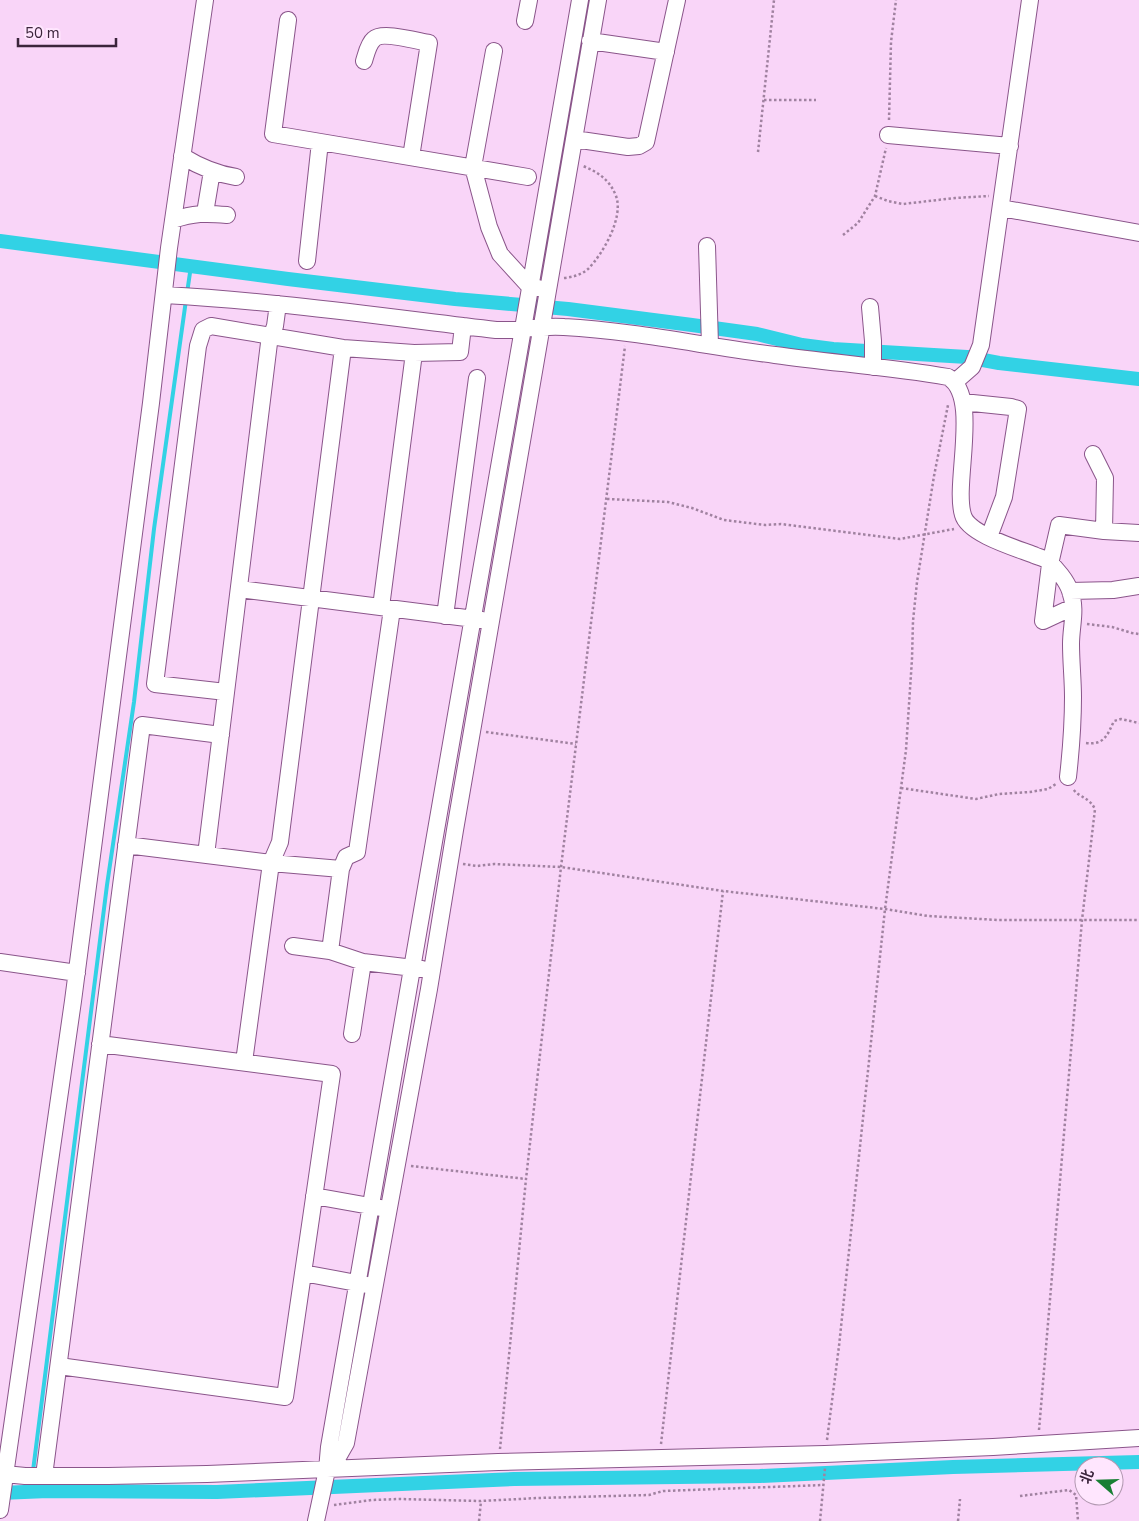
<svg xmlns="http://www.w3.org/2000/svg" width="1139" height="1521" font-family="'Nunito Sans','Noto Sans SC',sans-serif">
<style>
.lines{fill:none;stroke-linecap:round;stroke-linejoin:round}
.stream{stroke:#32d2e5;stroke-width:4}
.canal{stroke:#32d2e5;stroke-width:14}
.minor-casing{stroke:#8a558a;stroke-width:18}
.path{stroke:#a082a0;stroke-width:2.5;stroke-dasharray:2.5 2.5;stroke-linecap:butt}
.minor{stroke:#fff;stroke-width:16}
</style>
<rect width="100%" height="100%" fill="#f9d5f8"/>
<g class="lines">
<path class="stream" d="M187 293 191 266
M33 1471 107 885 134 702 154 529 186 300
M30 1492 32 1480"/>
<path class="canal" d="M0 241 288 279 455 299 568 309 692 325 757 334 802 345 833 349 967 357 999 363 1139 379
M0 1493 48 1491 217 1492 514 1479 760 1476 953 1467 1139 1462"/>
<g class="minor-casing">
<path id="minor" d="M288 20 273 134 528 177
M525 21 529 0
M590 41 666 52
M494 51 473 167 489 227 500 254 530 287 538 288
M364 61C366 55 368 44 374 39 382 31 417 41 429 43L411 157
M888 135 1010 146
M574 139 628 147 639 146 646 142 677 0
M182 156C200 167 216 174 236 177
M1001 208 1139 233
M205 213 212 171
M173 220C194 213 206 213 227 215
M707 246 710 345
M307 261 320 142
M164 295C275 301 386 317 496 330 519 331 541 325 564 327 635 331 704 346 775 355 832 363 891 367 948 377 981 396 953 483 963 515 968 534 1016 548 1034 555 1038 557 1044 558 1048 561 1056 568 1067 581 1070 591 1077 609 1071 626 1071 644 1071 662 1073 680 1073 697 1073 724 1071 750 1068 777
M870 307 873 341V367
M956 381 972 367 981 345 1030 0
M963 402 1011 407 1018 409 1004 497 989 537
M1093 454 1105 478 1104 531
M239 589 482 620
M1070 591 1113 590 1139 586
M381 607 414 353
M1073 607 1043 621 1050 564 1059 525 1104 531 1139 533
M445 616 477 378
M226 692 155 684 198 346 203 330 211 326 343 348 414 353 460 352 463 326
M126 845 271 863 341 869
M206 855 269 343 275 326 278 304
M293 946 330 951 363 962 422 969
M330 951 341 869 346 857 357 852 392 609
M0 962 77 973
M352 1034 363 962
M244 1062 271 863 280 842 343 348
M314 1196 381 1208
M303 1273 367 1285
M59 1366 285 1397 332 1074 100 1044
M327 1470 338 1457 346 1443 363 1350 429 989 455 830 598 0
M5 1474 25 1476H108L207 1474 498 1462 825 1454 993 1447 1139 1438
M44 1476 142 725 221 735
M0 1510 73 1001 151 403 169 248 205 0
M316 1521 327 1470 329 1447 580 0"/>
</g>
<path class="path" d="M764 100H816
M889 120 891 42 896 0
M758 152 774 0
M875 196 888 201 903 204 955 198 989 196
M843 235 858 223 875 196 886 148
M564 278C573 277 581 275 588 269 603 254 624 217 616 196 610 180 598 172 583 166
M607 499 668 502 692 508 724 520 765 525 781 524 900 539 954 529
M1087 624 1112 627 1132 633 1139 634
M486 732 576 744
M1086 743C1104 745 1107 736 1114 721L1121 719 1139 723
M901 788 976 799 999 794 1030 792 1048 789 1056 784
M463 864 477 866 494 864 561 867 723 891 885 909 928 916 998 920H1139
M411 1166 526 1179
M1039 1430 1082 920 1095 809C1088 796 1081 799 1073 789
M827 1440 839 1346 885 909 906 750 912 659 913 621 917 582 934 476 948 405
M661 1444 723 891
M500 1449 526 1179 561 867 625 346
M1020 1496 1069 1490 1076 1495 1078 1521
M334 1505 372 1500 399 1499 481 1501 538 1498 649 1495 663 1491 823 1485
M479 1521 481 1501
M820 1521 825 1468
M958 1521 960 1499"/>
<use href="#minor" class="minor"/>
</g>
<g transform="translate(1099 1481) rotate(290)"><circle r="24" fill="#ffe6fe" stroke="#b198b0"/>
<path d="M0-4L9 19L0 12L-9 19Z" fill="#197f34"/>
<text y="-8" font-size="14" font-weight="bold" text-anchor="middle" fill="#3b243b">北</text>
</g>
<path d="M18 38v8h98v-8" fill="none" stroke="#3b243b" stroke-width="2.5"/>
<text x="25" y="38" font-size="15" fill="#3b243b" stroke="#ffe6fe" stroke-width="4" paint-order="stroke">50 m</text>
</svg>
